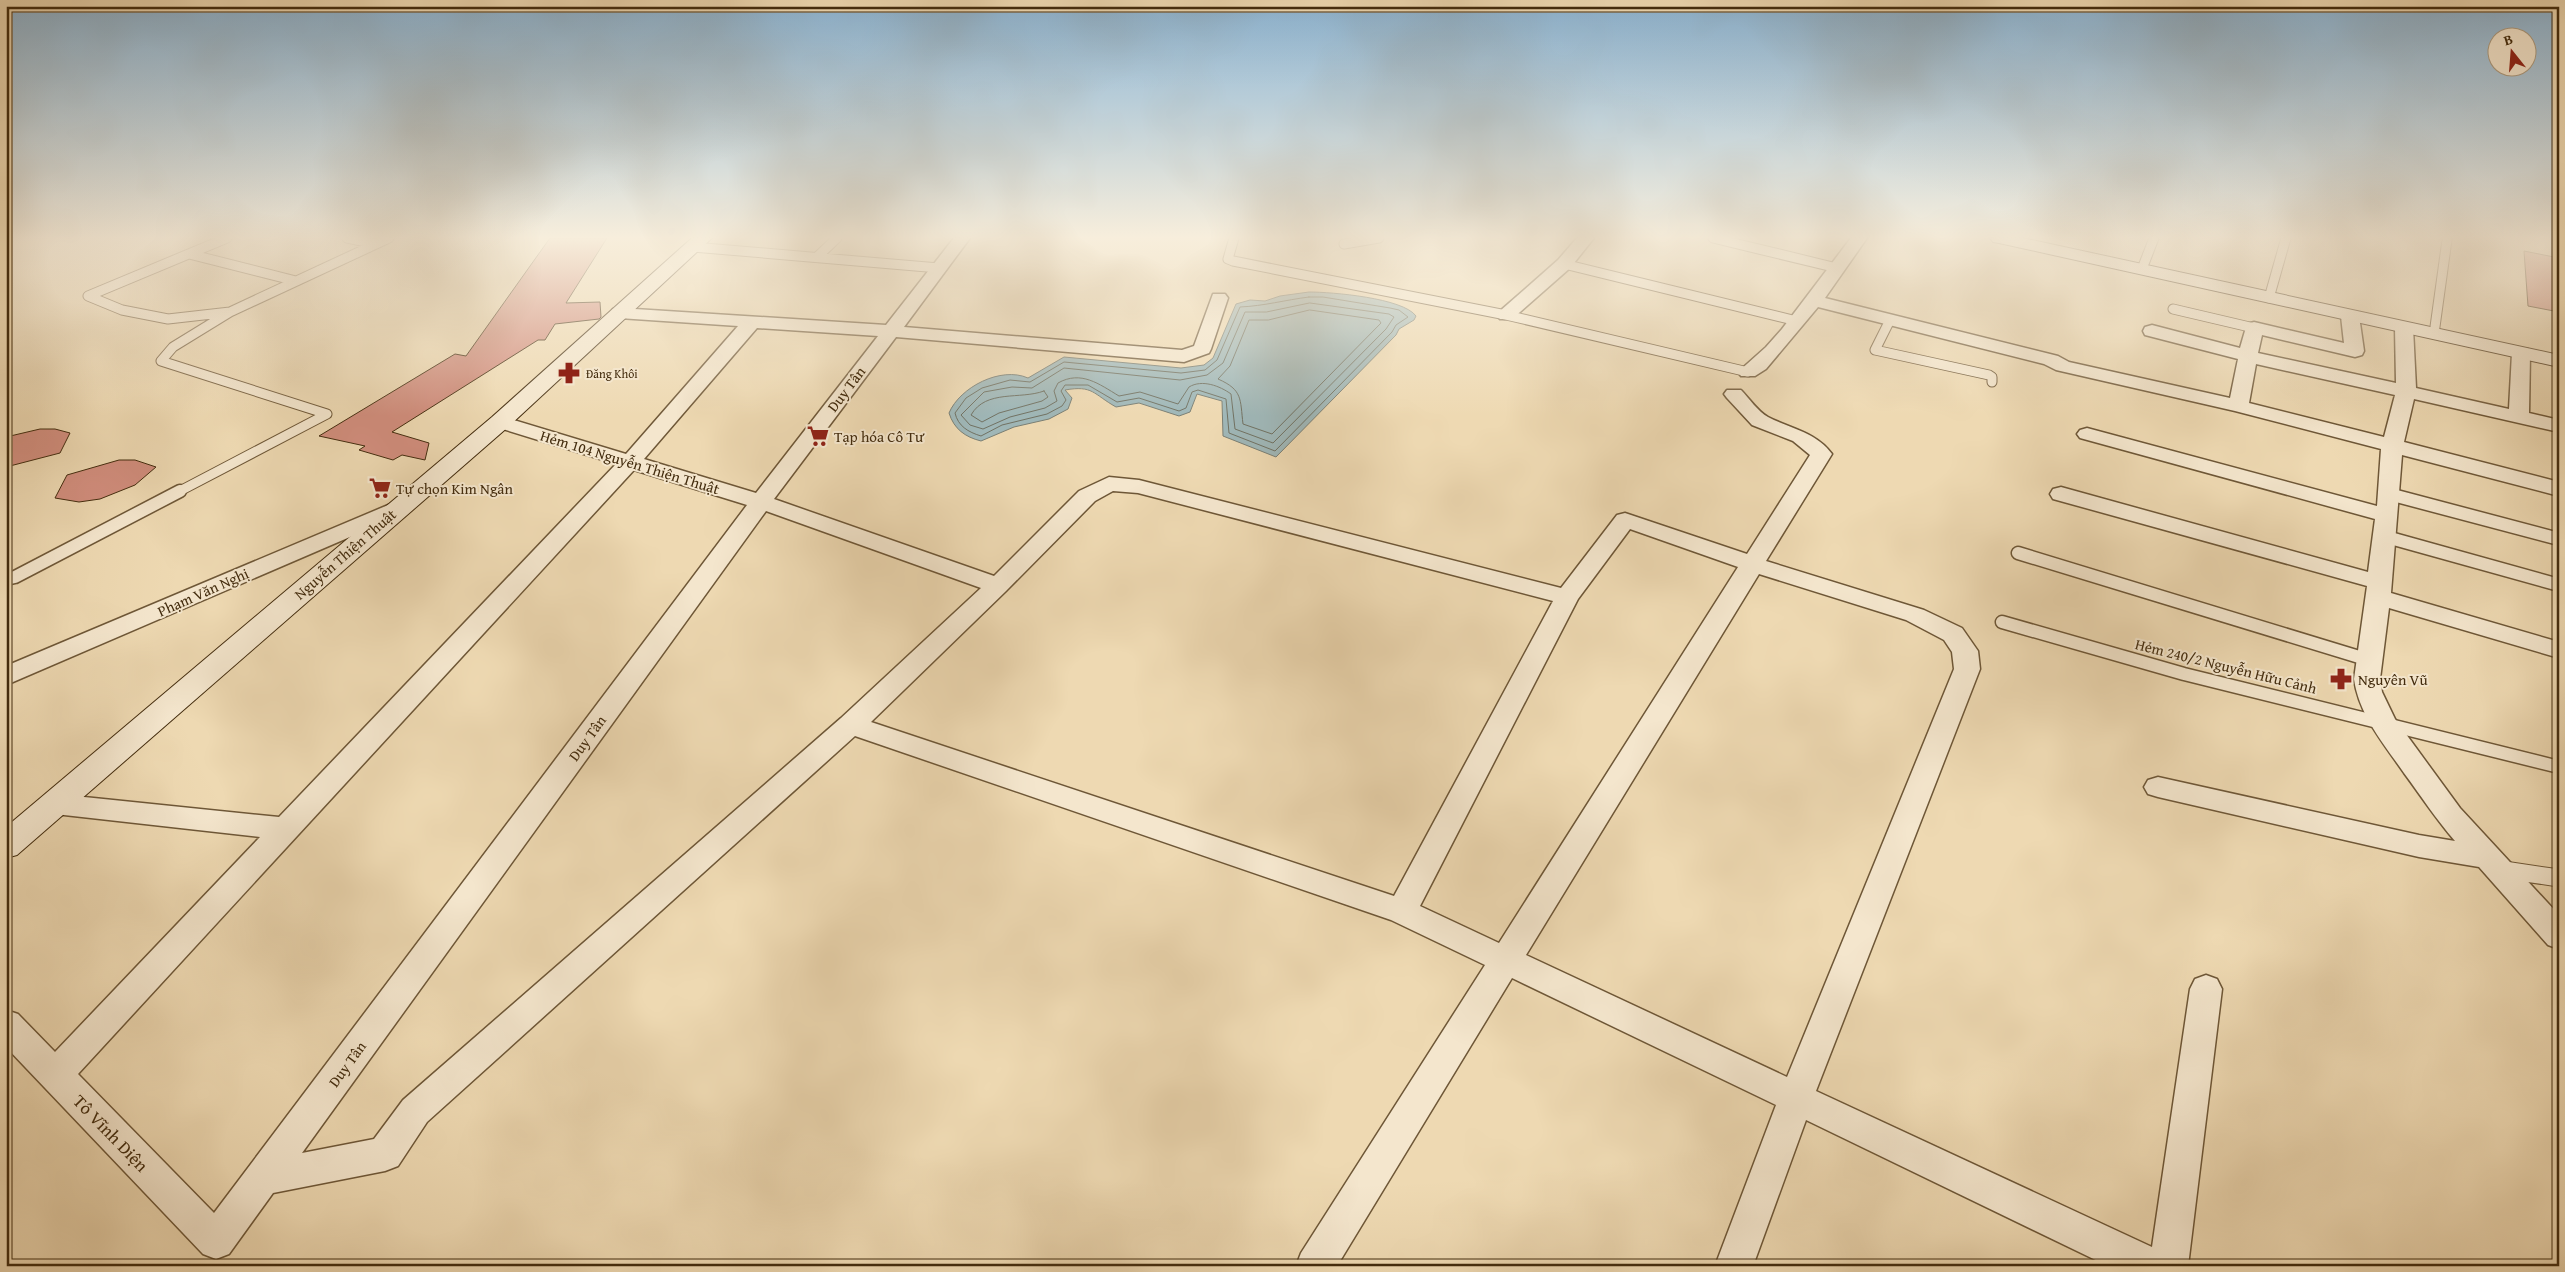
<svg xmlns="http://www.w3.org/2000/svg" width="2565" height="1272" font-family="'Gentium Book Plus',serif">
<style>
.water{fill:#9fb7b8;stroke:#7a7f74}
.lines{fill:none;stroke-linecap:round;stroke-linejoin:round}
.shore{stroke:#717263;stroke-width:1}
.building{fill:#d28e7e;stroke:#432c0e}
.lane-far2-casing{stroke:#6e5737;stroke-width:11}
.lane-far1-casing{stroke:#6e5737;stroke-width:15}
.lane-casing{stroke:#6e5737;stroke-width:19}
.street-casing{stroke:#6e5737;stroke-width:3}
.secondary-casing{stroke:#432c0e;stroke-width:2}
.lane-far2{stroke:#f4e6cd;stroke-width:9}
.lane-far1{stroke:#f4e6cd;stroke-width:12}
.lane{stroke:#f4e6cd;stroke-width:17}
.street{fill:#f4e6cd;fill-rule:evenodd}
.secondary{fill:#f4e6cd;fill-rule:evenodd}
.labels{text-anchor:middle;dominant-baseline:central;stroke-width:4;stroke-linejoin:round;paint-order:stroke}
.far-poi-label{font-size:12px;fill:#432c0e;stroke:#f4e6cd;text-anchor:start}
.street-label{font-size:15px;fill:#432c0e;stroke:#f4e6cd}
.poi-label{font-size:15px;fill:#432c0e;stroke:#f4e6cd;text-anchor:start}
.near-street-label{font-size:18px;fill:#432c0e;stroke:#f4e6cd}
</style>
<rect width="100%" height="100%" fill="#eed9b2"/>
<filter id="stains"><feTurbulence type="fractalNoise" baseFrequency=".004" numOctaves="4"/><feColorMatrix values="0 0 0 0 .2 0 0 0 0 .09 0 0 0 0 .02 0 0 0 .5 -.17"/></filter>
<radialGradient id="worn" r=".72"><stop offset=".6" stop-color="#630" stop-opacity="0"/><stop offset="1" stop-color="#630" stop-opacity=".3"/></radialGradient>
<path class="water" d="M1309 292C1332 292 1403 298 1416 316L1414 320 1399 329 1396 335 1276 457 1223 436 1222 401 1197 394 1190 412 1179 416 1139 403 1116 407C1093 394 1093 385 1065 390L1072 398 1068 409 1049 419 1014 427 981 441C965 437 954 429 949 413 960 387 1001 366 1028 378L1064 357 1181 368 1204 365 1213 358 1236 304 1250 300 1265 301 1280 296Z"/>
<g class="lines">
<path class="shore" d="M1309 297H1323L1390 308 1399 310 1408 317 1396 325 1392 332 1275 451 1229 433 1226 399 1198 390 1192 392 1186 408 1179 411 1139 398 1117 402 1088 385H1065L1061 391 1066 400 1062 406 1047 414 1002 425 981 436C968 432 958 426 955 413L966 398 982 388 1010 380 1030 382 1064 362 1181 373 1205 370 1217 360 1240 307C1264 306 1285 300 1309 297Z
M1310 303 1389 314 1394 317 1386 329 1273 443 1235 429 1231 394C1220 386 1202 379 1189 387L1178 404 1140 392 1119 396C1099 384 1081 370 1058 383L1054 391 1057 401 1045 408 1010 417 983 429 970 425 961 415 984 392 1012 387 1032 388 1064 368 1180 380 1207 375 1223 363 1245 312H1266Z
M1310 310 1379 320 1381 323 1272 434 1243 424C1240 399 1243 390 1218 379L1230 366 1249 320H1268Z
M1044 391 1048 397 1042 401 999 413 982 422 971 415C986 389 1020 400 1044 391Z"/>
</g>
<path class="building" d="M550 238H607L566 303 600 302 601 317 599 319 555 324 545 340H538L392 432 429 443 425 460 402 455 393 460 359 450 365 446 319 436 455 354 466 356Z
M2524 251 2559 258V312L2528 306Z
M40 429H55L70 433 60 453 6 467V437Z
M119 460H135L156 467 135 485 100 499 79 502 55 498 67 475Z"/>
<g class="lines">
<g class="lane-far2-casing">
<path id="lane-far2" d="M227 238 88 296 122 310 168 319 230 312 389 238
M347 238 376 244
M1234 238 1228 259 1233 261 1506 315 1748 372
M1713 238 1837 268
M1344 244 1379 238
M693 247 939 268
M189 254 296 281
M817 257 837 238
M1564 264 1797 321
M2142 269 2154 238
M2269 298 2286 238
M2173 309 2254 328
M1890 320 1875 350 1989 375 1992 377V382
M2434 334 2447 240
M178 492 327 414 161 361 173 347 230 312"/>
</g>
<g class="lane-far1-casing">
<path id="lane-far1" d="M2389 494 2559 539
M2383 536 2559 585
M2018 553 2369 660
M6 579 15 577 180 491
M2002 622 2184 674 2559 767"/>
</g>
<g class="lane-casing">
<path id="lane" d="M2504 870 2559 878"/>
</g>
<g class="street-casing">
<path id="street" d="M954 238H970L904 327 1182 350 1194 346 1213 294H1225L1228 298 1211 349 1209 353 1184 362 896 337 774 499 994 576 1079 491 1109 477 1139 480 1561 588 1617 515 1625 513 1747 554 1810 455 1793 441 1752 425 1727 398 1724 394 1727 390H1741C1749 398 1758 412 1768 417 1791 429 1816 432 1832 454L1766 561 1924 610 1962 628 1978 651 1980 669 1816 1091 2152 1247 2190 989 2195 979 2206 975 2217 979 2222 989 2188 1266H2108L1806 1120 1753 1266H1715L1776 1105 1512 978 1337 1266H1296L1301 1253 1485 965 1391 920 855 736 427 1122 398 1166 385 1171 273 1193 229 1254 216 1259 203 1254 6 1047V1010L18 1014 55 1052 260 837 55 814 45 811 41 804 45 797 55 794 279 817 616 464 493 426 490 422 493 418 500 416 507 418 626 454 738 326 619 318 613 317 610 313 613 309 619 308 886 325ZM757 328 878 336 756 493 644 459ZM634 470 747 505 214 1213 78 1074ZM1113 491 1138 493 1553 601 1394 896 871 722 1006 591 1095 501ZM766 511 981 588 841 718 403 1100 374 1139 302 1153ZM1630 529 1738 567 1499 943 1420 906 1578 599ZM1759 574 1906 620 1944 640 1952 652 1954 669 1787 1077 1526 955Z
M1577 238H1594L1570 268 1512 319H1500L1497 315 1500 311 1558 260Z
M1851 238H1867L1825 298 2058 356 2069 362 2230 398 2238 359 2145 335 2143 331 2145 327 2152 325 2240 348 2247 324 2254 322 2344 343 2341 316 2344 312H2356L2359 316 2364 351 2362 355 2355 357 2262 335 2258 353 2396 383 2395 328 2397 324H2411L2413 328 2416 388 2509 409 2512 353 2514 349H2528L2530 353 2529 413 2559 420V432L2414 399 2404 442 2559 482V496L2402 455 2391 593 2559 642V658L2389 608 2380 679 2382 692 2395 719 2460 808 2559 915V949L2548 945 2479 867 2419 857 2158 797 2148 794 2144 787 2148 780 2158 777 2419 835 2455 841C2436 819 2421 796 2404 773 2384 744 2359 715 2354 679L2367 586 2053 499 2050 494 2053 489 2061 487 2368 572 2375 519 2080 438 2077 434 2080 430 2087 428 2377 506 2381 449 2235 411 2056 370 2044 364 1818 307 1766 369 1755 376H1741L1738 372 1766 347 1782 329ZM2256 364 2395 395 2384 437 2249 403Z
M400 500 408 502 411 507 408 512 6 685V666Z"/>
</g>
<g class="secondary-casing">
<path id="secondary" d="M692 238H712L508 427 17 855 6 858V827L492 417Z
M1990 238H2023L2559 355V367L1999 243 1993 242Z"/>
</g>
<use href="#lane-far2" class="lane-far2"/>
<use href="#lane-far1" class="lane-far1"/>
<use href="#lane" class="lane"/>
<use href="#street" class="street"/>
<use href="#secondary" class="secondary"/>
</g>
<linearGradient id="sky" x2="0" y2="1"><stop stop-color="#8bb5d5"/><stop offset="0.57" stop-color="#f7eedc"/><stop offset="1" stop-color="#f7eedc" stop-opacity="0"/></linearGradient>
<rect width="2565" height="416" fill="url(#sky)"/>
<defs>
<g id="pharmacy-bare" transform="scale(1.725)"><path d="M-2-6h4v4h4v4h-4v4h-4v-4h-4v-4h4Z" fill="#8f2418" stroke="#f4e6cd" stroke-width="2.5" paint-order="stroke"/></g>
<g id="supermarket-bare" transform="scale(1.725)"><path d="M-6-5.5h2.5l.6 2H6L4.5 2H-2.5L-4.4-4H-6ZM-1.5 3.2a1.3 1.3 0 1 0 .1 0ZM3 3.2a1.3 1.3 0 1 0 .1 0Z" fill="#8f2418" stroke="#f4e6cd" stroke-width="2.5" paint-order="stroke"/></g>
</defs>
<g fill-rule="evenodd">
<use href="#pharmacy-bare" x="569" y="373"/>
<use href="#supermarket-bare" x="818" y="436"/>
<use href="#supermarket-bare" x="380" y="488"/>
<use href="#pharmacy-bare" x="2341" y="679"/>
</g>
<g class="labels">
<g class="far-poi-label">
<text x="586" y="373">Đăng Khôi</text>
</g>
<g class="street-label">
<text transform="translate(846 389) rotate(-53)">Duy Tân</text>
<text transform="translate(630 462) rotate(17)">Hẻm 104 Nguyễn Thiện Thuật</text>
<text transform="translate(345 554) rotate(-41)">Nguyễn Thiện Thuật</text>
<text transform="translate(203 592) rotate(-24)">Phạm Văn Nghị</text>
<text transform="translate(2226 666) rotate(14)">Hẻm 240/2 Nguyễn Hữu Cảnh</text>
<text transform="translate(587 738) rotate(-54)">Duy Tân</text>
<text transform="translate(347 1064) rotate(-54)">Duy Tân</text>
</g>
<g class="poi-label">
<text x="834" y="436">Tạp hóa Cô Tư</text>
<text x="396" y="488">Tự chọn Kim Ngân</text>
<text x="2358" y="679">Nguyên Vũ</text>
</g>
<g class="near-street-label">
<text transform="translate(111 1133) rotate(46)">Tô Vĩnh Diện</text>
</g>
</g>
<rect width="2565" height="1272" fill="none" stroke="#eed9b2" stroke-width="25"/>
<rect x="8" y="8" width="2550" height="1257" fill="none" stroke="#432c0e" stroke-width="2.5"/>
<rect x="12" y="12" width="2540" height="1247" fill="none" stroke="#432c0e"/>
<g transform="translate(2512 52) rotate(343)"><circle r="24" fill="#f4e6cd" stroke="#ad9c81"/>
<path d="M0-4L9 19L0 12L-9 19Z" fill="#8f2418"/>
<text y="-8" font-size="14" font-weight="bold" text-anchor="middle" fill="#432c0e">B</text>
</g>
<rect width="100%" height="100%" filter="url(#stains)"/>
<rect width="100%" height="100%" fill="url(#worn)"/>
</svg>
